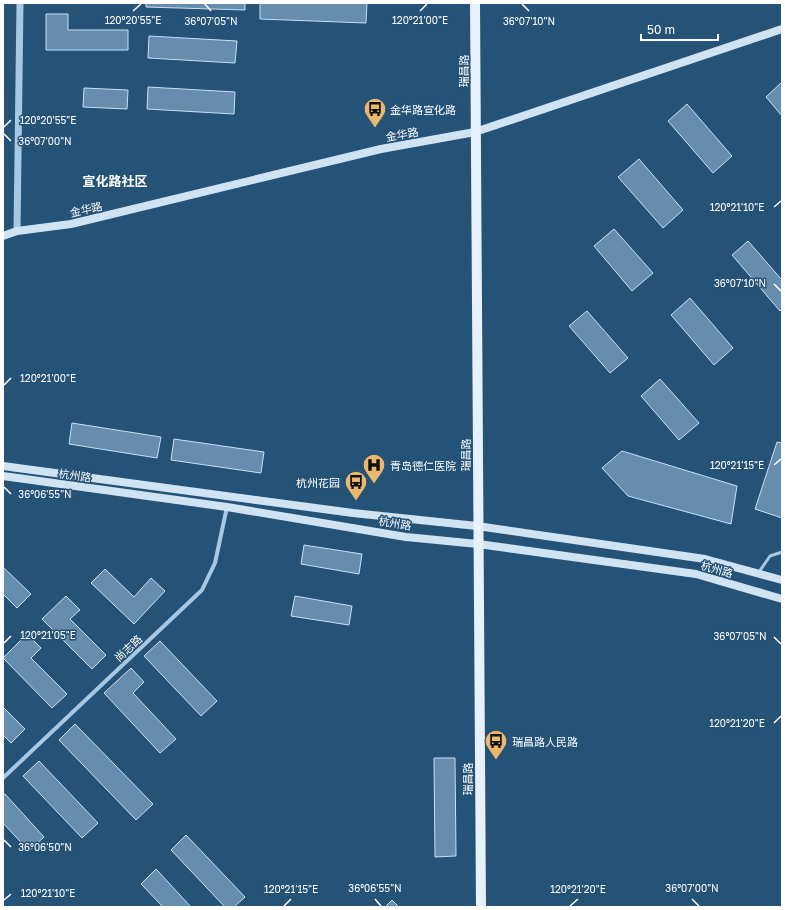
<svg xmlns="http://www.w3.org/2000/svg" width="785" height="910" font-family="'Golos Text','Noto Sans SC',sans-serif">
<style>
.building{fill:#668dae;stroke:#c9e0f2}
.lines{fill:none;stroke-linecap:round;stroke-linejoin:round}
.service{stroke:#a7c8e3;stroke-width:3}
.minor{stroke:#a7c8e3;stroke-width:4}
.tertiary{stroke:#a7c8e3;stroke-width:7}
.secondary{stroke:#cfe3f3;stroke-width:8}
.primary{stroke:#e6f1fc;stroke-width:10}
.ticks{fill:none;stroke:#fff;stroke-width:1.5}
.labels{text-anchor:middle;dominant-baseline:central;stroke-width:3;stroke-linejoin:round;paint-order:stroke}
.street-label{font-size:11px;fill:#fff;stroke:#255277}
.poi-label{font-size:11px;fill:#fff;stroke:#255277;text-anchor:start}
.quarter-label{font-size:13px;font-weight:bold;fill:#fff;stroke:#255277}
.ticks-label{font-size:10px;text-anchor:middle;fill:#fff;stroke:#255277;stroke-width:3;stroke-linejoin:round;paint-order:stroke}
</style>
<rect width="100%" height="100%" fill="#255277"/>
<path class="building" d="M146 3H245V10L146 7Z
M260 3H367L366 23 260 19Z
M46 14H68V30H128V50H46Z
M149 36 237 41 235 63 148 58Z
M782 82V116L766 97Z
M148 87 235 92 234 114 147 109Z
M84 88 128 90 127 109 83 107Z
M687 104 732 156 713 173 668 121Z
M639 159 683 210 663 228 618 177Z
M614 229 653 273 632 291 594 246Z
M748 241 782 280V309L780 311 732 255Z
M690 298 733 348 714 365 671 315Z
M587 311 628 358 610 373 569 326Z
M660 379 699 423 679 440 641 396Z
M72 423 161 437 157 458 69 444Z
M174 439 264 452 261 473 171 460Z
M777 442 782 443V518L755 509Z
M622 451 737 486 731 524 628 496 602 468Z
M304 545 362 554 359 574 301 564Z
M3 567 31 594 17 608 3 594Z
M105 569 134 597 151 578 165 591 134 624 91 583Z
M66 596 80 610 70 619 106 655 92 669 42 619Z
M295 596 352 606 349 625 291 616Z
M27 634 41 648 31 658 67 694 52 708 3 658Z
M160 641 217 701 201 716 144 656Z
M131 668 144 682 133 693 176 739 160 753 104 693Z
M3 707 25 729 11 743 3 735Z
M75 724 153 804 136 820 59 740Z
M434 758H455L456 856 435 857Z
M39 761 98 823 82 838 23 776Z
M5 794 44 837 29 851 3 823V795Z
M186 835 245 897 234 907H225L171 850Z
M156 869 191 907H163L141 884Z
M392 900 399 907H385Z"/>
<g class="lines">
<path class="service" d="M759 572 770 556 782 552"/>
<path class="minor" d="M3 778 202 590 215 563 227 507"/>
<path class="tertiary" d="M17 231 20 3"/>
<path class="secondary" d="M3 236 17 231 71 224 381 149 475 132 782 29
M3 466 353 513 477 526 705 559 782 580
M3 476 227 507 406 537 478 544 696 574 782 599"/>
<path class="primary" d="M475 3 481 907"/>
</g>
<path class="ticks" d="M205 4 211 11M522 4 529 11M133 11 141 4M420 11 427 4M4 127 11 120M4 134 11 141M774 207 781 201M774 284 781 291M4 385 11 378M774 465 781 459M4 487 11 494M774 637 781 644M4 643 11 636M774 723 781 716M4 840 11 847M375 899 381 906M692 899 699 906M4 900 11 894M284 906 291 899M570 906 578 899"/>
<defs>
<g id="bus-pin" transform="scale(1.15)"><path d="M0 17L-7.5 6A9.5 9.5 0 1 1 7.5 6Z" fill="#ecb96c" stroke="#255277"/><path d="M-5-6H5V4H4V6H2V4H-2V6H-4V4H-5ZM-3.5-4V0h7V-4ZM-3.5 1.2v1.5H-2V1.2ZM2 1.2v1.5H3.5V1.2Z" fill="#111"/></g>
<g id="hospital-pin" transform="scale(1.15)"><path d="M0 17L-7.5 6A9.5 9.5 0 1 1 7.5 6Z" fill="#ecb96c" stroke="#255277"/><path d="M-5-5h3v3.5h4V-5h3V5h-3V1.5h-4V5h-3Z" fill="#111"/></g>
</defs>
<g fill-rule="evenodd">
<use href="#bus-pin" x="375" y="109"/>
<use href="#hospital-pin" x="374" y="465"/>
<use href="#bus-pin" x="356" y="482"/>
<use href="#bus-pin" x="496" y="741"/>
</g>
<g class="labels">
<g class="street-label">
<text transform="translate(463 71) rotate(-90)">瑞昌路</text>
<text transform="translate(402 134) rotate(-10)">金华路</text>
<text transform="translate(86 209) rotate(-13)">金华路</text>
<text transform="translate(465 455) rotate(-90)">瑞昌路</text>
<text transform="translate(75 475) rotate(8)">杭州路</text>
<text transform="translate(395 523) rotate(9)">杭州路</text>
<text transform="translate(717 569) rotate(16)">杭州路</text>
<text transform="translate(128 648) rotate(-43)">尚志路</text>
<text transform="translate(467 779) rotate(-90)">瑞昌路</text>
</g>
<g class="poi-label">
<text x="390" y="109">金华路宣化路</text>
<text x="390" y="465">青岛德仁医院</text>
<text x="340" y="482" text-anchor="end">杭州花园</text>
<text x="512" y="741">瑞昌路人民路</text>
</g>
<g class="quarter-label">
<text x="115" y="181">宣化路社区</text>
</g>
</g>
<g class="ticks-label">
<text x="133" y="24">120°20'55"E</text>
<text x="420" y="24">120°21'00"E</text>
<text x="211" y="25">36°07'05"N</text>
<text x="529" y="25">36°07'10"N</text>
<text x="48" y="124">120°20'55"E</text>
<text x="45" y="145">36°07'00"N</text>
<text x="737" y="211">120°21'10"E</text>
<text x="740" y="287">36°07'10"N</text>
<text x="48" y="382">120°21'00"E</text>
<text x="737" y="469">120°21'15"E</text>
<text x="45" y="498">36°06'55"N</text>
<text x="48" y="639">120°21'05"E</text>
<text x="740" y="640">36°07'05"N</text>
<text x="737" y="727">120°21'20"E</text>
<text x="45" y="851">36°06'50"N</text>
<text x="375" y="892">36°06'55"N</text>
<text x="692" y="892">36°07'00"N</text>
<text x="291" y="893">120°21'15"E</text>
<text x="578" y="893">120°21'20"E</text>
<text x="48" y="897">120°21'10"E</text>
</g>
<rect width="785" height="910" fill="none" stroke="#ffffff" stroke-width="8"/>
<path d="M641 34v6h77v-6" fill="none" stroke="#ffffff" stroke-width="2"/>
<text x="647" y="34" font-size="12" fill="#ffffff" stroke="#255277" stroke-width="3" paint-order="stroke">50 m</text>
</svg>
